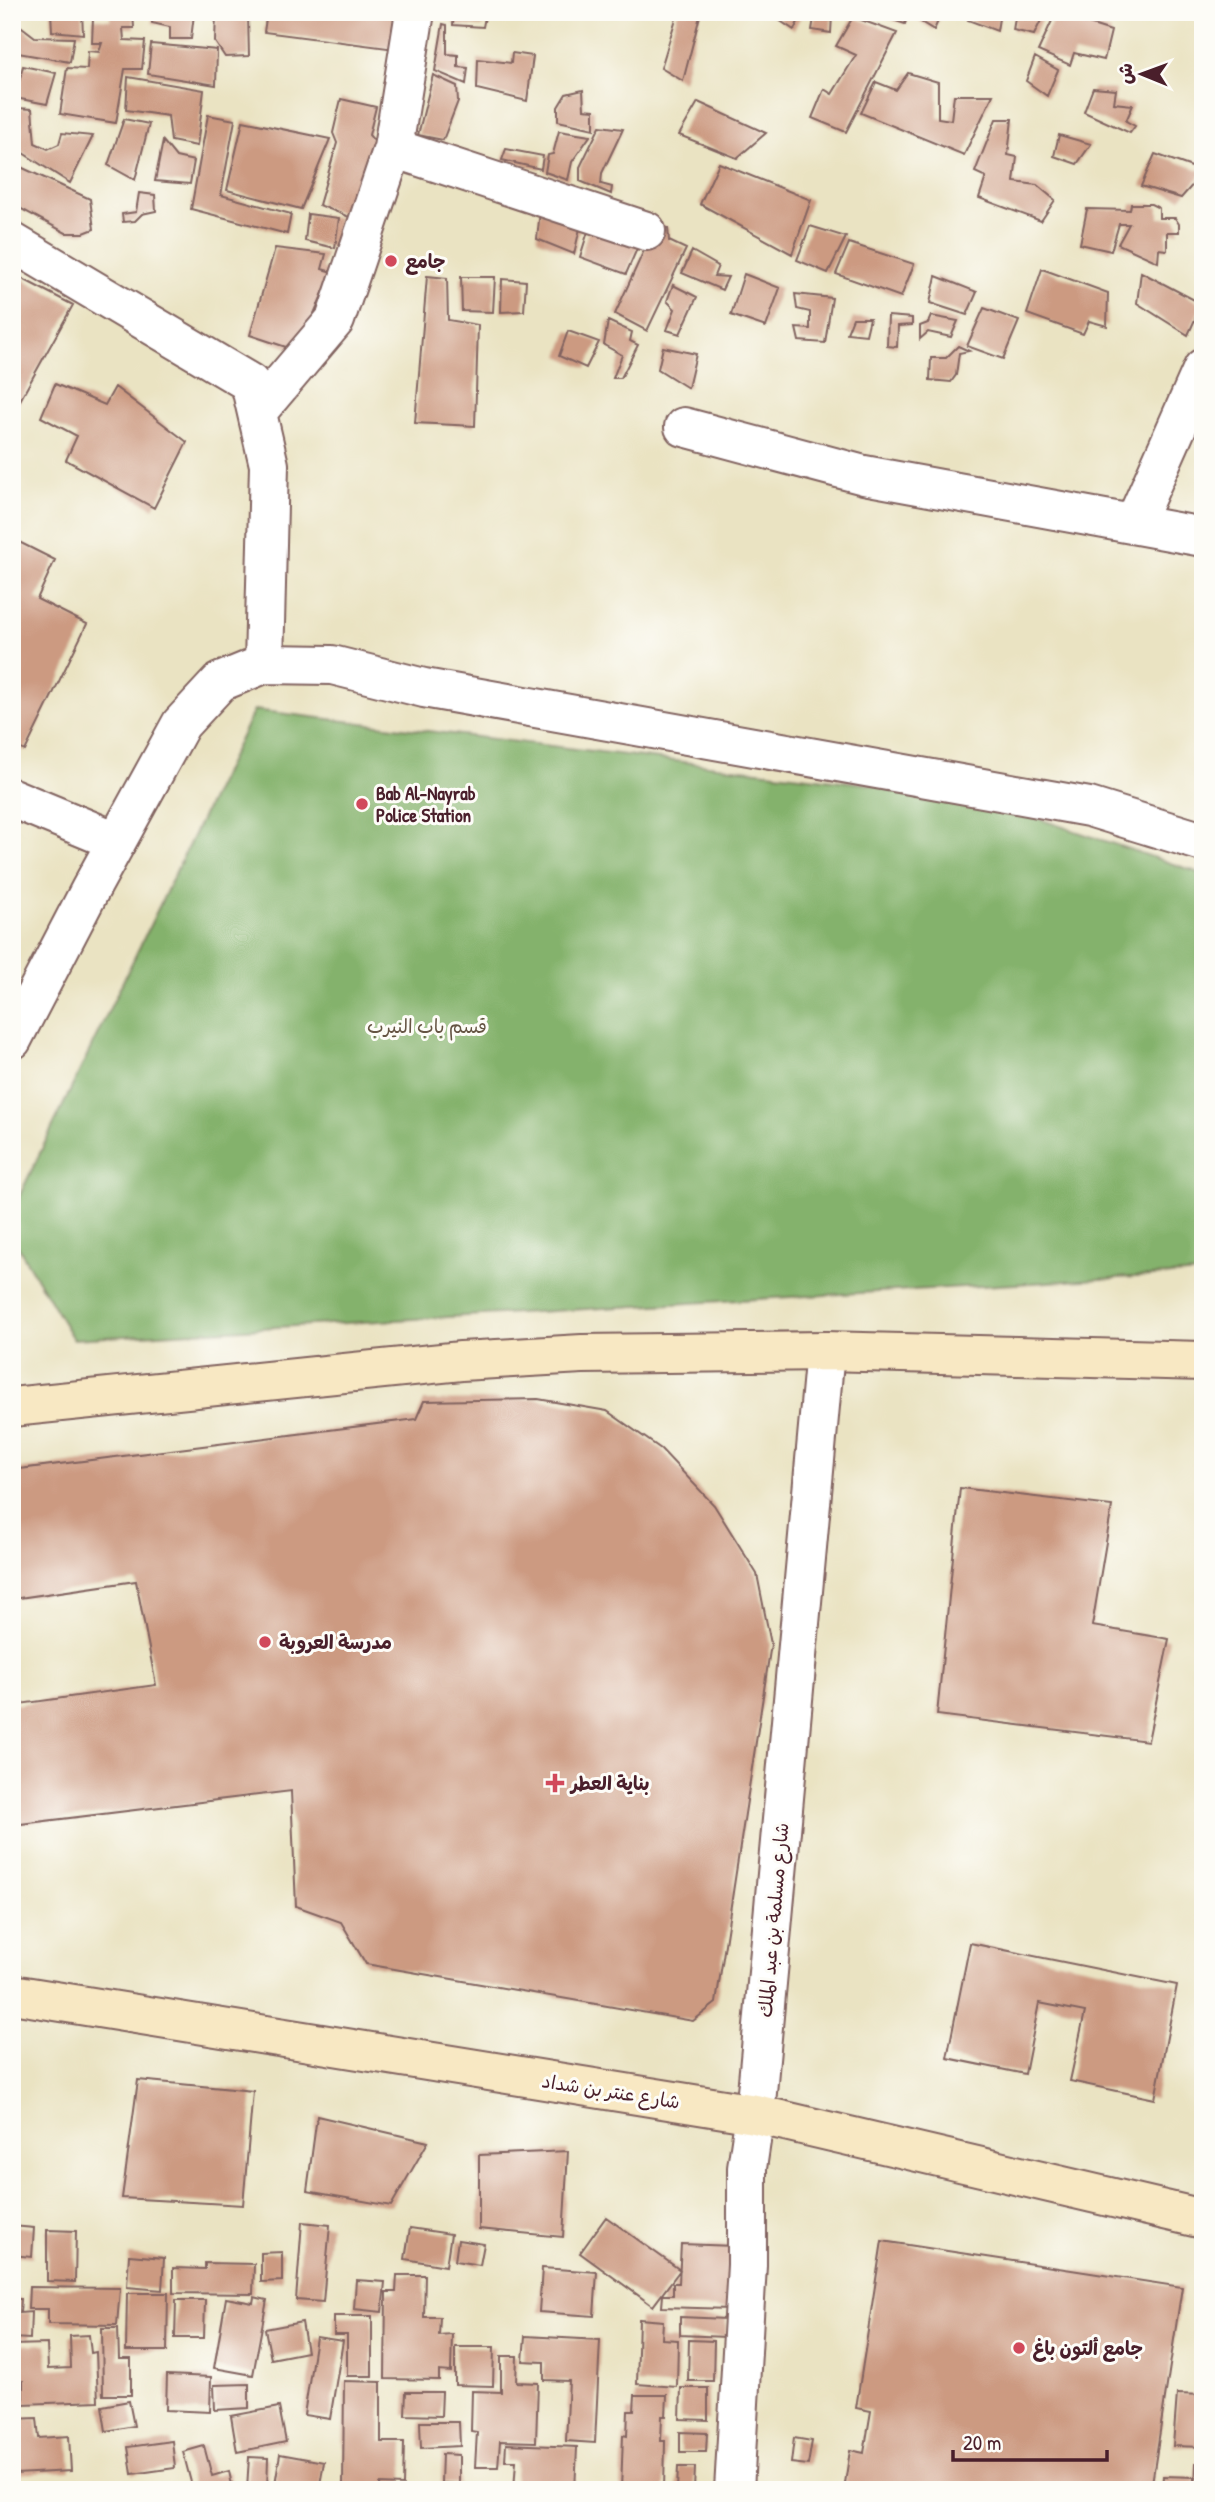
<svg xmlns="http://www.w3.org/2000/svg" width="1215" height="2502" font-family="'Patrick Hand','Playpen Sans Arabic',sans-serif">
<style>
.forest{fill:#84b26c;stroke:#67684c;stroke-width:2}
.building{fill:#cc9a81}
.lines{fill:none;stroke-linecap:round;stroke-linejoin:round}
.minor-casing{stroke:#826460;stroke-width:42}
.tertiary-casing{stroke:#826460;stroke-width:42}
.secondary-casing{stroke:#826460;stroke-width:42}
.minor{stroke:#fff;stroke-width:38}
.tertiary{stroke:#fff;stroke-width:38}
.secondary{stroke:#f8e8c3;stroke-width:38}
.poi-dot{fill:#d1495b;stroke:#fdfcf7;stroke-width:2.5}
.labels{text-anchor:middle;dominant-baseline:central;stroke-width:6;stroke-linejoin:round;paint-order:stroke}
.poi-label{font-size:19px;font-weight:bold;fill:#4a1f2b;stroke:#fdfcf7;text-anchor:start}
.park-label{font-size:19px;fill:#655443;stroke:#fdfcf7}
.street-label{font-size:19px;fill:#4a1f2b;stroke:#fdfcf7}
</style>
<rect width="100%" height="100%" fill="#fdfcf7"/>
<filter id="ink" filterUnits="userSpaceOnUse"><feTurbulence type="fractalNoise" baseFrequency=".0143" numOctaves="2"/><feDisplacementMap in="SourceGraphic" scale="14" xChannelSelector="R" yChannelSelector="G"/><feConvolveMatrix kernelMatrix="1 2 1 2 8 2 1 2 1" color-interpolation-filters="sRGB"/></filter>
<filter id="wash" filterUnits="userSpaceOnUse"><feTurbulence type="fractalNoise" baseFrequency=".00686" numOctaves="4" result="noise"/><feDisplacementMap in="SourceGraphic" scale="28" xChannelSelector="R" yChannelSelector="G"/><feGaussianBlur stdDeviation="1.57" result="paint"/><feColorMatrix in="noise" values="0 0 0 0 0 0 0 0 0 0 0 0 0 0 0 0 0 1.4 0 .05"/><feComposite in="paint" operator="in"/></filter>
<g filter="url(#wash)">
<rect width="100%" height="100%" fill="#eae3c2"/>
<path class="forest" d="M254 710 974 797 1203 874V1273L73 1339 12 1237V1211Z"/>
<g id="blocks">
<path class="building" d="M51 12H82L83 34 52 31Z
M110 12H133L134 28H123L124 40 145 41 142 69H125L116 123 60 114 67 68 87 69 88 51 99 52 102 43H92L93 18 110 20Z
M152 12 194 14 191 39H170V27L152 23Z
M267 12H401L395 49 264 32Z
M454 12H486L483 27 453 25Z
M678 12H701L683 81 661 68Z
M781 12H803L794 30 779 20Z
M815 12 832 15 831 33 812 30Z
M869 12H909L905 24Z
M915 12H942L934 30 913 17Z
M972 12H1000L997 31 968 20Z
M1016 12H1045L1034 35 1013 30Z
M1056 12H1069L1067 17 1111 31 1104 60 1074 53 1070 65 1038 51Z
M216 14 248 15 249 56 225 57 215 42Z
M853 17 897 33 846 132 812 118 824 89 832 94 856 55 836 46Z
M12 24H18L35 37 74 38 70 62 12 52Z
M443 24 447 25V54L458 55V67L468 68 466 84 435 71Z
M151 44 217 50 216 85 148 74Z
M512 53 533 56 527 101 477 89 478 59 511 63Z
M1035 57 1058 70 1047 96 1026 81Z
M23 66 56 73 47 104 15 98Z
M908 73 938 82V118L951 120 954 95H993L964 155 861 113 876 82 896 90Z
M433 75 457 86 458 101 443 140 418 135Z
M128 77 204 90 197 146 171 141 168 116 126 110Z
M1093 88 1116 90 1114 103 1133 105 1126 121 1135 126 1130 133 1084 112Z
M583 90 584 109 594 110V129L558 121V107L566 94Z
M341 99 376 107 369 135 375 142 354 219 319 205 337 143 333 133Z
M698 102 766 133 737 158 679 135Z
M17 108 32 109 35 143 48 149 59 144 62 133 93 136 70 183 12 146Z
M208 115 235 120 221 195 291 214 287 234 191 209Z
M124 119 149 124 135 180 108 165Z
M996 119H1012L1008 155 1017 157 1014 182 1037 185 1055 200 1041 221 979 198 986 177 975 172Z
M243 121 330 139 301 209 227 190Z
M600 126 623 129 602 173 601 184 612 187 611 194 580 181V167Z
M559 131 590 136 572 162 568 180 545 172 548 155 553 154Z
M1059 135 1091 144 1077 164 1054 156Z
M163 141 176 157 194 161 190 184 155 181Z
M506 149 543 156 541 169 502 160Z
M1155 154 1203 171V173L1181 198 1141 186Z
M12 163 90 199 94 229 84 233H66L12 204Z
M719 163 811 200 792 254 700 204Z
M139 193 155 195 156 211 142 214 135 221 123 222 122 214 136 212Z
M1131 204H1151L1159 208V218H1175L1179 224V232H1167V250L1159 249 1158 262 1118 244 1129 224H1119L1111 251 1080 244 1087 209 1130 210Z
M540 211 581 224 574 254 537 239Z
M308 214 339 218 335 248 305 241Z
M656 224 668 228 669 241 686 249 647 331 615 314Z
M590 225 639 244 626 274 580 257Z
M810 226 846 237 828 273 797 260Z
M849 243 914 264 901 297 836 274Z
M275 248 326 254 322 269 332 272 310 323 295 350 250 335Z
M692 251 718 266 714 276 728 277 722 290 682 273Z
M1042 269 1108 293 1107 326 1089 321 1083 334 1027 314Z
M1141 272 1202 304 1188 335 1137 303Z
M744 274 780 288 766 327 731 315Z
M427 276 447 278 448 320 478 325 475 426 415 423Z
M936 276 977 292 967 315 930 303Z
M19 277 73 305 18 404 12 400V291Z
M461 277H495L493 312 462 311Z
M502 279 526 281 524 311 501 312Z
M673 285 697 297 680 334 667 330 675 309 667 301Z
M795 294 832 298 825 343 799 341 796 328 810 329V312L797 309Z
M984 308 1019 321 1003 359 967 346Z
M888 316 912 318V325L898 326 897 347 887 346Z
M931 316 958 321 951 337 928 332 920 339V326L928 323Z
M853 318H870L866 335 847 333Z
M608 321 632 332 630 341 638 345 621 378H613L622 355 604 345Z
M568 331 599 342 586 368 559 356Z
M958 346 969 351 959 353 956 375 951 382 930 380 931 358H946Z
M663 347 696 354 688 388 658 369Z
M55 384 105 405 115 387 187 442 154 508 66 460 77 436 41 417Z
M17 541 55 560 37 599 87 624 25 751 12 745V547Z
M538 1399 607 1411 661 1449 714 1505 757 1574 771 1644 716 2003 693 2021 366 1964 341 1922 296 1906 291 1791 12 1825V1705L156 1685 136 1581 12 1599V1470L416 1419 424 1401Z
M960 1488 1112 1506 1092 1626 1169 1639 1148 1741 937 1715Z
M970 1943 1177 1985 1155 2099 1070 2081 1085 2012 1039 2003 1025 2074 947 2058Z
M138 2080 253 2091 243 2205 122 2198Z
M317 2116 428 2142 391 2206 307 2191Z
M568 2151 563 2237 479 2229V2155Z
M606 2217 680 2270 653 2306 580 2253Z
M302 2222 330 2225 323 2302 296 2300Z
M12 2226 34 2228 32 2257 12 2255Z
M410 2228 451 2234 446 2266 405 2259Z
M47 2230 76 2231 75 2282 47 2281Z
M458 2240 484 2244 480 2265 455 2261Z
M882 2241 1182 2287 1151 2490H844L850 2450 864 2453 871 2411 856 2408Z
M681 2244 734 2246 731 2309 662 2307 663 2295H673V2283H679Z
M282 2252V2281L261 2282V2253Z
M129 2255 164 2258 162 2290 127 2287Z
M205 2263 254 2264 253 2294 173 2293V2268L205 2269Z
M542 2268 597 2272 594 2316 539 2312Z
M397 2275H425L424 2317H440L439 2335 452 2334 451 2372 439 2371V2380L385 2379 386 2292H396Z
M356 2280 385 2282 382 2312 354 2309Z
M29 2287 120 2288 117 2325 48 2324V2309H28Z
M127 2293H168L167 2351H126Z
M254 2297 267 2300 253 2375 214 2368 226 2298 253 2303Z
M12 2299H21L20 2313 31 2312 30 2339 12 2338Z
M176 2300H205L204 2338H175Z
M334 2316H372V2376H347V2335H334Z
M680 2317 726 2319V2337L680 2335Z
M639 2319 663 2321 662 2339 678 2340 677 2387 637 2384Z
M302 2322 307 2352 271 2359 265 2329Z
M102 2328H118L119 2359H131V2395H103Z
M89 2335 91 2353 96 2352 98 2401 23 2404V2381L13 2382 12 2345 47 2344 48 2369 71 2368 70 2336Z
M525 2336 600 2340 595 2443 566 2441 569 2381 544 2380V2362L523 2361Z
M316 2337 343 2341 330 2419 304 2415Z
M689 2340 714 2341 713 2381H688Z
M455 2347H494L493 2386 455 2385Z
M501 2356H517L516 2382 538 2383 536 2442 500 2441 498 2467H475L477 2432 471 2431 472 2391 501 2392Z
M167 2375 211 2377 210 2412 166 2410Z
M344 2381 381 2382V2442H404L403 2485 380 2484V2490H343Z
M249 2384V2408L215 2410 214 2385Z
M681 2388H708V2420L680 2419Z
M406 2392H442L441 2416 405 2415Z
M1177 2394 1203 2395V2447L1173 2446Z
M635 2395H667L666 2416H662L661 2441H665L664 2490H621L623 2435 627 2436 628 2411H634Z
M129 2401 134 2426 106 2431 102 2406Z
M279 2407 286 2442 237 2452 231 2416Z
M37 2418 39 2438 69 2436 71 2471 15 2474 12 2419Z
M420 2422H459L460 2446 421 2448Z
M680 2432 707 2433 706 2452H680Z
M794 2438 812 2441 808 2465 791 2463Z
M172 2441 175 2468 132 2474 128 2447Z
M506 2444 577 2447 575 2490H514L516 2461H505Z
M204 2446 212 2476 229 2471 233 2490H193L183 2452Z
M280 2454 324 2462 319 2490H274Z
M442 2454 459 2455V2484L441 2483Z
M249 2457 268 2458 267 2490H247Z
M1196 2463H1203V2490L1195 2489Z
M678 2467H695L694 2490H677Z
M1163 2476 1194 2477V2490H1162Z
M111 2483V2490H53L52 2486Z"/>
</g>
</g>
<g filter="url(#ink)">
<use href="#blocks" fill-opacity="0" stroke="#826460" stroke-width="2"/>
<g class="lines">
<g class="minor-casing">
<path id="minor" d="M393 148 646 231
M12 242 250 383 269 465 264 664
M258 411 335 320 393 148 415 12
M684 427 864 475 1203 537
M1134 524 1203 368
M12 798 116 841"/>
</g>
<g class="tertiary-casing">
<path id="tertiary" d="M12 1040 90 890 181 724 220 682 264 664 332 665 424 688 1089 807 1203 842
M734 2490 747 2265V2168L755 2114 825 1351"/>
</g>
<g class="secondary-casing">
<path id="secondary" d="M12 1407 461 1361 582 1354 825 1351 1203 1361
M12 1994 755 2114 1203 2219"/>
</g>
<use href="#minor" class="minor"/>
<use href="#tertiary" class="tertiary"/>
<use href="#secondary" class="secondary"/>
</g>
</g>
<g class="poi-dot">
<circle cx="391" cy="261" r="7"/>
<circle cx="362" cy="804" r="7"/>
<circle cx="265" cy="1642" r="7"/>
<path d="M551.5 1772.5h7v7h7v7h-7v7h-7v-7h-7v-7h7z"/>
<circle cx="1019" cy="2348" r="7"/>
</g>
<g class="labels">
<g class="poi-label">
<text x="405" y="261">جامع</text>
<text x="376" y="793">Bab Al-Nayrab<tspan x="376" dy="22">Police Station</tspan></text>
<text x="279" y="1642">مدرسة العروبة</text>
<text x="571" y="1783">بناية العطر</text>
<text x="1033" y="2348">جامع ألتون باغ</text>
</g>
<g class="park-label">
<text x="427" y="1026">قسم باب النيرب</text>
</g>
<g class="street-label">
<text transform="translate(773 1920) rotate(-85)">شارع مسلمة بن عبد الملك</text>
<text transform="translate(611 2091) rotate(9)">شارع عنتر بن شداد</text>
</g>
</g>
<rect width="1215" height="2502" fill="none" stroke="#fdfcf7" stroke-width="42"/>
<g transform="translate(1142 74) rotate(271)" stroke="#fdfcf7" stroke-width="5" paint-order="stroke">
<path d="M0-5L12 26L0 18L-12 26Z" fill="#4a1f2b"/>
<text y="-10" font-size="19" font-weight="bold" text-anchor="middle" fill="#4a1f2b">ش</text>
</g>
<path d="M953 2450v10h154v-10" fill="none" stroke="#4a1f2b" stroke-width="3.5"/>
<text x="963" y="2450" font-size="21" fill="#4a1f2b" stroke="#fdfcf7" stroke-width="5" paint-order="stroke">20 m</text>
</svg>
